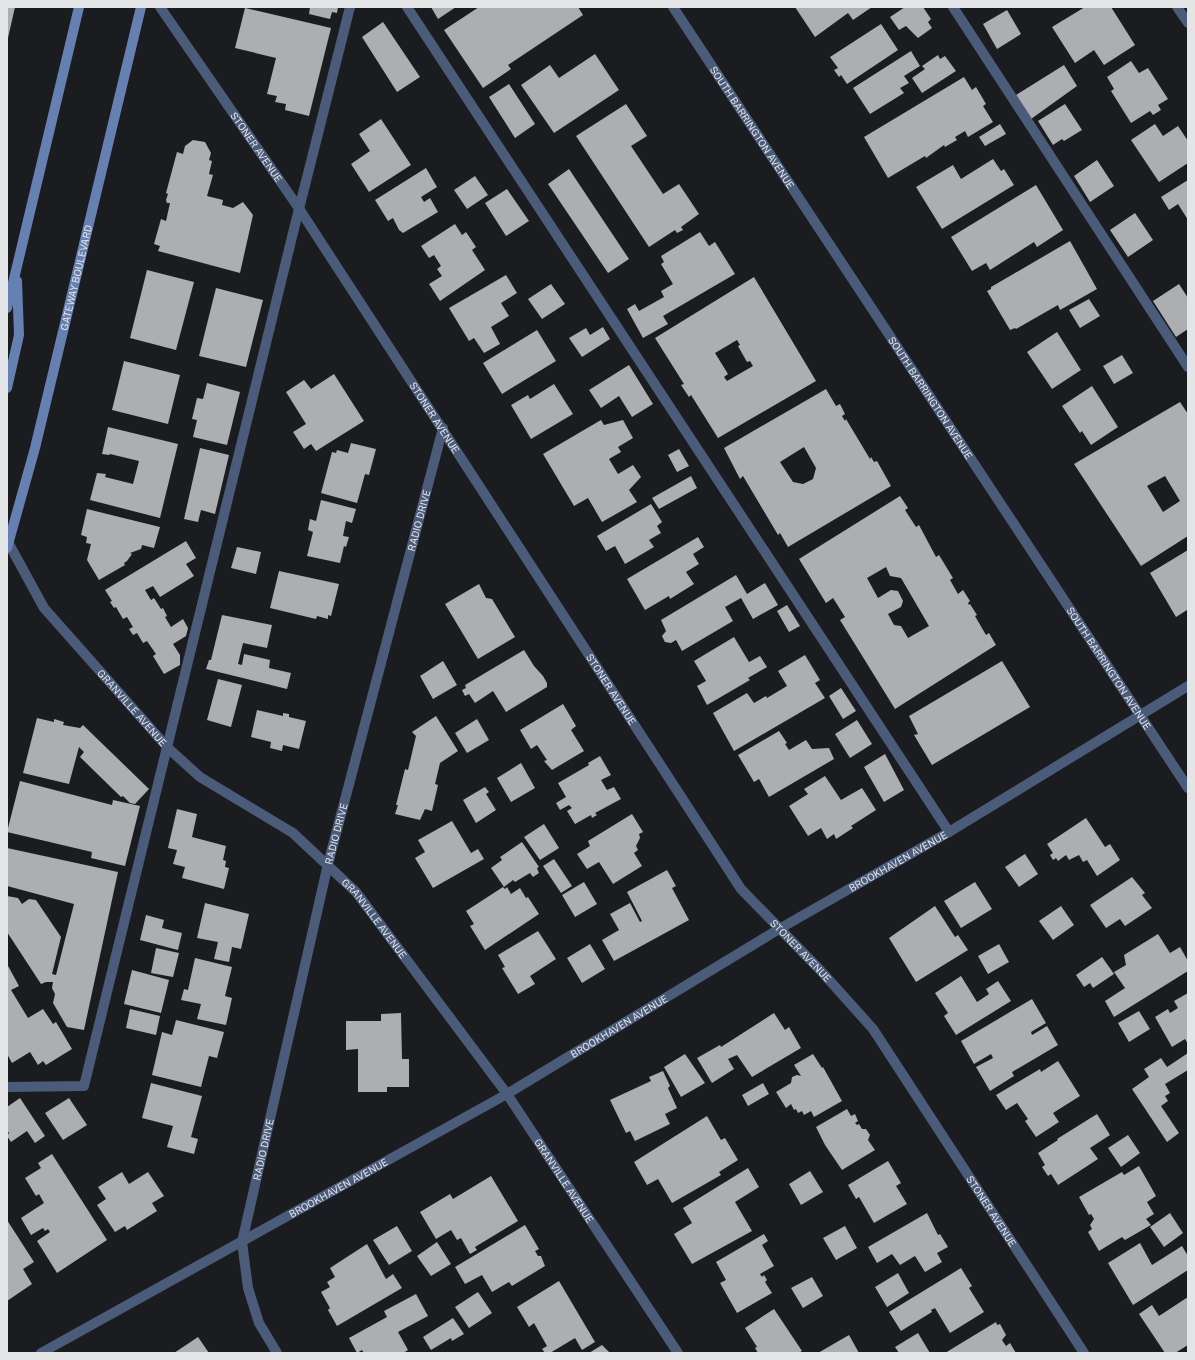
<svg xmlns="http://www.w3.org/2000/svg" width="1195" height="1360" font-family="'Public Sans',sans-serif">
<style>
.building{fill:#acaeb1;fill-rule:evenodd}
.lines{fill:none;stroke-linecap:round;stroke-linejoin:round}
.service{stroke:#4b5c7b;stroke-width:10}
.minor{stroke:#4b5c7b;stroke-width:10}
.tertiary{stroke:#4b5c7b;stroke-width:10}
.secondary{stroke:#6680b2;stroke-width:10}
.labels{text-anchor:middle;dominant-baseline:central;stroke-width:4;stroke-linejoin:round;paint-order:stroke}
.street-label{font-size:10px;fill:#e4e5e7;stroke:#060708}
</style>
<rect width="100%" height="100%" fill="#1b1c1f"/>
<path class="building" d="M7 7H15L8 38H7Z
M310 7H338L337 13 332 12 330 19 309 14Z
M431 7H456L438 19Z
M479 7H578L583 15 508 65 511 69 483 88 444 30Z
M795 7H872L853 20 848 13 815 37Z
M905 7H923L931 19 928 22 932 28 918 38 906 26 899 30 890 17Z
M1085 7H1111L1135 45 1104 65 1094 50 1075 63 1052 27Z
M245 8 331 28 309 116 285 110 286 104 275 102 277 96 267 94 276 58 235 48Z
M1007 10 1021 34 997 49 983 24Z
M383 22 420 77 397 92 362 37Z
M881 24 898 50 847 84 841 75 839 77 834 70 838 68 830 57Z
M911 51 920 66 904 76 909 83 900 88 904 93 870 114 853 88Z
M595 54 619 90 554 133 521 85 550 65 559 78Z
M938 55 940 59 945 56 956 71 922 93 912 78 925 69 922 66Z
M1131 61 1139 73 1148 68 1168 99 1158 105 1161 110 1153 115 1150 111 1131 123 1111 91 1114 89 1107 77Z
M1064 65 1077 86 1031 119 1016 95Z
M964 77 972 90 976 87 986 104 983 106 993 122 968 137 965 131 955 137 957 140 945 147 944 145 926 158 925 156 888 178 864 137Z
M509 84 535 124 515 138 489 97Z
M626 104 647 136 631 146 663 194 679 184 699 214 681 227 683 230 677 233 675 230 649 247 576 136Z
M1065 104 1082 130 1064 141 1062 139 1053 145 1038 121Z
M381 119 411 165 369 192 351 164 370 151 359 134Z
M1000 124 1006 134 985 146 979 137Z
M1155 124 1163 136 1178 126 1188 141V163L1159 182 1131 140Z
M193 140 205 142 211 153 209 160 212 161 209 174 213 175 207 196 223 200 222 205 233 208 243 202 253 215 240 273 158 251 160 246 154 244 161 219 166 221 170 203H167L166 200 168 194 166 193 177 152 183 154 185 146Z
M993 159 1001 171 1004 169 1014 185 942 229 916 187 953 165 961 179Z
M1097 160 1114 186 1090 202 1074 176Z
M426 168 437 187 421 197 424 202 430 198 438 212 403 233 399 230 393 218 388 221 375 200Z
M569 169 629 259 608 273 548 184Z
M475 176 488 195 467 209 454 190Z
M1188 180V220L1178 204 1169 210 1161 197Z
M1036 185 1063 230 1037 247 1034 242 990 270 986 263 972 271 951 237Z
M507 189 529 221 506 236 485 203Z
M1135 213 1153 240 1128 257 1110 230Z
M455 224 462 235 466 232 476 247 472 250 485 270 440 301 429 284 442 276 437 269 441 266 434 255 429 258 421 246Z
M700 232 709 246 715 242 735 274 663 316 668 324 643 338 627 309 635 304 639 311 664 297 661 291 673 284 661 264 664 262 661 256Z
M1070 241 1097 289 1060 310 1058 305 1016 329 1015 328 1010 330 987 291 991 289V287Z
M147 270 194 282 176 350 130 338Z
M506 275 517 293 501 303 509 316 491 327 500 344 484 353 474 338 469 341 449 308Z
M754 277 816 381 718 438 691 395 689 397 681 385 684 384 655 338ZM737 340 740 345 738 346 747 362 750 361 753 366 727 381 724 377 728 374 715 353Z
M551 284 565 304 542 319 528 299Z
M1179 284 1188 298V329L1176 337 1153 301Z
M216 288 263 300 246 367 199 356Z
M1089 299 1100 316 1080 328 1069 310Z
M603 327 610 339 582 357 569 338 586 328 590 335Z
M537 330 556 361 502 394 483 363Z
M1057 332 1081 370 1052 389 1027 352Z
M1122 355 1133 373 1114 384 1103 366Z
M124 361 180 375 168 424 112 410Z
M629 365 653 404 632 417 619 396 601 408 589 390Z
M334 374 364 421 316 451 311 444 304 449 293 432 306 424 286 392 304 380 311 389Z
M207 383 240 392 227 445 193 437 197 420 192 419 197 398 203 399Z
M554 384 573 414 531 439 511 405 528 395 530 399Z
M1092 386 1118 427 1091 445 1082 431 1080 433 1062 406Z
M826 389 836 406 840 404 845 414 842 416 845 421 846 419 870 459 871 457 874 462 877 461 891 486 788 547 780 533 778 535 743 476 740 479 724 448ZM804 447 816 468 813 479 803 484 793 482 780 462Z
M1180 402 1188 414V536L1141 566 1074 464ZM1165 476 1180 501 1163 512 1147 486Z
M601 420 604 425 623 420 633 438 618 447 621 452 609 459 618 474 633 465 641 477 629 490 637 502 602 522 588 498 574 506 543 454Z
M108 427 178 444 160 518 90 500 97 473 106 474 105 477 133 484 139 461 110 454 109 455 102 454Z
M351 443 376 449 369 475 365 474 357 503 321 493 332 452 336 453 337 450 348 453Z
M200 448 229 455 215 514 201 510 198 522 184 519Z
M679 449 689 466 677 472 668 455Z
M691 476 697 488 659 509 652 498Z
M900 496 908 508 905 510 916 527 919 525 936 557 939 555 953 578 950 580 958 594 963 590 970 601 968 603 969 605 970 604 977 615 975 616 986 635 989 633 996 645 895 709 840 620 845 617 833 598 826 603 799 559ZM886 567 890 576 901 578 929 626 908 638 901 626 894 625 888 614 901 607 903 601 898 591 891 590 878 598 867 578Z
M321 500 356 509 352 523 346 521 343 536 349 537 346 547 344 546 340 563 307 556 313 532 308 530 310 519 316 521Z
M651 504 662 522 657 526 661 533 649 540 654 547 625 564 615 546 606 551 597 536Z
M87 509 160 527 154 548 142 545 141 549 130 553 132 554 127 561 124 563 125 565 99 580 87 560 91 544 86 543 87 537 81 535Z
M698 537 704 547 693 554 699 564 686 572 694 584 670 599 669 596 645 610 627 579Z
M186 541 196 558 186 564 194 576 160 597 153 586 145 590 151 600 154 598 161 609 163 608 167 616 165 617 171 627 183 619 188 628 186 636 173 644 180 655V665L164 674 153 656 156 654 147 641 143 643 137 633 133 635 129 629 133 627 127 617 123 619 116 607 114 608 110 602 112 601 105 590Z
M237 547 261 552 256 574 231 568Z
M1188 550V611L1187 610 1176 617 1150 573Z
M279 571 339 584 331 616 328 615V619L317 616 316 619 270 608Z
M736 575 747 594 765 583 778 605 753 619 741 598 725 607 733 621 682 651 676 640 671 643 665 642 662 636 666 631 661 620Z
M479 584 486 598 492 599 515 637 478 659 445 604Z
M787 605 800 626 789 632 777 611Z
M222 615 272 625 267 648 243 643 238 664 242 665 244 654 270 660 269 668 291 673 287 689 206 669 209 660H211Z
M734 637 749 662 760 656 767 667 748 678 750 680 707 705 697 686 706 681 694 661Z
M524 650 534 666 543 676 547 683V687L506 712 493 691 475 703 469 694 465 696 462 690 466 688 465 685Z
M805 655 820 680 815 683 825 698 734 751 713 713 747 693 754 703 766 696 767 698 787 686 778 671Z
M443 661 457 685 433 699 420 676Z
M1002 661 1030 707 932 765 914 735 918 734 909 716Z
M218 679 242 685 231 727 207 720Z
M841 688 856 711 843 719 829 696Z
M563 704 576 726 571 730 584 751 552 770 544 761 547 760 537 745 531 749 520 730Z
M257 710 283 716V713L289 714V717L306 721 299 749 283 745 282 751 270 748 271 742 251 737Z
M436 716 458 751 440 763 435 784 438 785 432 811 425 809 420 820 395 814 398 805H396L405 769 408 770 416 736 412 732Z
M37 718 54 722V719L64 722 63 725 80 728 83 725 149 789 135 804 130 803 123 796 121 797 80 757 84 752 79 747 69 784 23 773Z
M477 719 489 740 467 753 455 733Z
M857 720 872 744 850 758 835 734Z
M779 731 787 743 785 744 789 750 806 740 812 749 829 748 834 759 769 797 759 779 754 782 738 755Z
M885 754 904 790 884 802 864 767Z
M600 756 611 775 601 780 607 790 614 787 621 799 595 813 597 815 592 818 591 815 575 824 567 811 572 808 569 805 560 810 556 803 566 797 558 783 589 765 588 763Z
M521 763 535 788 511 802 497 778Z
M825 776 841 800 862 788 876 810 851 826 853 828 836 839 834 834 827 839 821 828 808 836 789 806 808 794 804 789Z
M20 781 112 805 113 800 140 806 125 866 91 858 92 852 7 832Z
M485 787 489 792 486 794 496 810 476 823 463 800Z
M177 809 197 814 192 837 226 846 223 860 226 861 225 867 229 868 224 889 182 878 185 867 173 864 177 850 168 848Z
M632 814 643 832 639 834 640 838 636 846 638 850 634 853 642 866 613 884 599 862 587 869 577 854 590 846 588 841Z
M1086 818 1105 847 1110 844 1120 860 1097 876 1087 860 1083 862 1079 855 1069 860 1066 855 1058 861 1056 858 1053 860 1050 855 1053 853 1047 844Z
M452 821 471 853 478 849 484 859 433 888 415 858 425 852 418 840Z
M544 824 559 848 540 860 524 837Z
M522 842 539 867 537 868 539 873 533 877 530 873 515 882 513 880 504 887 491 868 502 860 500 857Z
M7 848 118 872 84 1030 67 1027 53 1003 55 994 52 988 53 982H46L41 984 7 932V896L18 898 22 904 29 899 36 900 61 937 52 974 56 975 74 904 7 886Z
M1025 854 1038 874 1019 887 1005 867Z
M554 859 572 886 561 893 543 866Z
M667 870 676 886 672 888 689 920 614 961 602 940 619 930 610 914 630 903 640 922 642 921 627 892Z
M1132 877 1145 893 1142 895 1152 908 1125 926 1120 919 1106 928 1090 905Z
M584 882 597 904 575 917 562 895Z
M975 882 992 909 961 928 944 901Z
M503 887 506 890 505 889 507 887 511 894 520 888 526 898 528 897 539 914 485 950 470 926 474 924 466 911Z
M205 903 249 914 241 949 232 947 229 962 214 959 218 942 197 938Z
M935 906 955 937 958 935 968 950 916 982 889 938Z
M1061 906 1074 925 1053 940 1039 921Z
M146 915 164 920 162 928 182 933 178 950 140 940Z
M538 931 556 959 530 976 535 984 518 994 502 968 505 967 498 955Z
M1158 934 1170 953 1180 947 1188 961V971L1114 1017 1105 1001 1125 988 1114 972 1126 965 1124 955Z
M590 944 605 969 582 983 567 958Z
M999 944 1009 962 988 974 978 956Z
M156 948 179 953 173 977 151 973Z
M1102 957 1114 974 1093 988 1090 983 1084 987 1076 975Z
M195 958 232 967 225 996 232 998 226 1025 197 1019 201 1004 181 1000 184 989 188 990Z
M7 964 19 986 11 990 28 1018 43 1009 53 1024 56 1022 72 1049 46 1065 43 1061 38 1065 30 1052 12 1063 7 1054Z
M132 970 169 980 161 1013 124 1004Z
M961 976 977 1002 989 994 986 989 998 981 1011 1001 956 1035 944 1016 948 1013 935 993Z
M1188 993V1044L1185 1039 1172 1047 1155 1017 1168 1009 1170 1013 1178 1008 1174 1001Z
M1032 999 1046 1023 1031 1032 1032 1035 1047 1026 1058 1045 1012 1072 1014 1076 990 1091 976 1067 993 1058 991 1054 974 1064 961 1041Z
M130 1009 160 1016 156 1035 126 1028Z
M1139 1011 1150 1029 1129 1042 1118 1023Z
M401 1013 402 1059H409V1087H387V1092H358V1049L346 1050V1021H381V1014Z
M774 1013 785 1030 789 1027 801 1048 752 1077 737 1055 728 1059 734 1069 712 1083 697 1058 720 1045 721 1047Z
M176 1020 224 1032 217 1058 209 1056 201 1087 152 1075 162 1032 172 1035Z
M1188 1053V1070L1165 1084 1170 1093 1165 1096 1168 1101 1161 1106 1179 1133 1167 1142 1132 1089 1149 1077 1144 1069 1161 1058 1167 1067Z
M685 1054 705 1083 681 1097 664 1067Z
M813 1054 822 1068 823 1067 842 1101 814 1117 811 1111 804 1115 802 1111 798 1113 796 1109 794 1110 791 1104 786 1108 776 1092 791 1083 792 1077 797 1075 801 1076 794 1065Z
M1058 1061 1080 1096 1053 1113 1059 1122 1036 1137 1025 1121 1028 1119 1017 1103 1006 1110 996 1095 1040 1069 1041 1072Z
M663 1071 670 1086 668 1088 677 1108 665 1114 670 1124 635 1141 630 1131 626 1133 610 1100 651 1081 649 1077Z
M151 1083 202 1096 191 1137 198 1139 194 1154 167 1147 173 1126 142 1118Z
M763 1083 769 1094 748 1106 742 1095Z
M20 1098 45 1136 35 1143 27 1131 11 1142 7 1136 9 1133 7 1130V1107Z
M69 1098 87 1125 63 1140 45 1113Z
M847 1109 851 1116 855 1114 858 1121 855 1123 857 1125 859 1124 862 1129H866L870 1135 868 1140 875 1150 842 1170 825 1145 816 1127Z
M1097 1114 1110 1135 1090 1148 1098 1159 1058 1185 1051 1174 1048 1176 1042 1167 1045 1165 1038 1153 1058 1140 1057 1139Z
M707 1116 721 1140 725 1138 738 1160 719 1172 721 1175 672 1203 658 1179 647 1185 634 1162Z
M1128 1135 1140 1153 1121 1167 1108 1148Z
M52 1154 107 1240 57 1273 37 1241 50 1232 48 1229 45 1231 43 1228 31 1235 21 1218 44 1203 39 1194 36 1196 25 1178 41 1168 38 1163Z
M888 1161 901 1183 896 1186 907 1204 874 1223 859 1197 856 1199 848 1185Z
M1139 1166 1156 1196 1147 1202 1154 1214 1146 1219 1151 1225 1125 1240 1122 1237 1099 1251 1088 1232 1092 1229 1090 1225 1094 1219 1091 1214 1089 1215 1079 1197 1122 1172 1124 1175Z
M748 1168 759 1187 735 1202 752 1231 692 1264 674 1234 692 1223 683 1208Z
M810 1171 823 1192 801 1205 789 1184Z
M122 1172 129 1184 148 1172 164 1196 152 1203 157 1211 127 1230 125 1226 115 1232 97 1205 106 1199 98 1187Z
M491 1176 518 1221 475 1247 477 1250 470 1254 461 1238 457 1240 451 1230 436 1239 420 1212 450 1194 453 1199Z
M927 1213 938 1235 940 1234 948 1247 937 1253 942 1262 925 1272 915 1256 900 1265 892 1254 877 1263 868 1247Z
M1170 1213 1183 1233 1164 1247 1150 1227Z
M7 1220 34 1262 23 1269 32 1284 7 1301Z
M525 1225 539 1249 535 1251 538 1256H541L545 1266 512 1286 509 1282 492 1292 482 1275 465 1284 455 1267Z
M397 1226 412 1251 389 1265 373 1240Z
M845 1226 857 1248 836 1260 823 1238Z
M764 1234 768 1241 762 1245 774 1266 760 1274 762 1277 764 1275 767 1280 765 1282 772 1293 737 1313 720 1283 726 1280 716 1262Z
M437 1242 451 1264 431 1276 417 1256Z
M1140 1243 1152 1265 1182 1246 1188 1256V1270L1133 1305 1108 1263Z
M367 1244 386 1279 393 1274 402 1288 337 1326 328 1310 330 1308 321 1292 330 1287 327 1282 335 1277 330 1268Z
M961 1268 972 1286 969 1288 984 1312 950 1333 935 1308 931 1310 932 1312 901 1331 889 1312Z
M898 1273 909 1293 887 1307 875 1287Z
M812 1277 823 1296 803 1308 791 1288Z
M559 1281 595 1342 582 1350 575 1338 550 1353H545L542 1349 547 1346 534 1323 529 1327 517 1307Z
M478 1292 492 1313 469 1328 455 1307Z
M416 1294 428 1316 398 1332 408 1350 403 1353H364L362 1350 357 1353 349 1338 387 1317 384 1311Z
M1188 1297V1345L1175 1353H1165L1139 1314 1152 1305 1159 1316Z
M774 1309 802 1351 798 1353H758L755 1348 757 1347 745 1328Z
M453 1318 464 1334 452 1341 451 1338 431 1350 423 1337Z
M996 1322 997 1325 1000 1324 1006 1335 1002 1340 1006 1346 1010 1343 1016 1353H945Z
M918 1333 930 1353H899L895 1347Z
M849 1335 859 1353H818Z
M198 1337 209 1353H174Z
M602 1345 610 1353H589Z"/>
<g class="lines">
<path class="service" d="M407 7 949 832
M953 7 1188 367
M7 1087 84 1086C173 727 258 366 350 7"/>
<g class="minor">
<path id="s1" d="M160 7 298 207 741 889 821 971 873 1029 1084 1353"/>
<path d="M1177 7 1188 23"/>
<path id="s2" d="M9 544 44 608 168 748 200 777 293 833 356 892 507 1094 678 1353"/>
<path id="s3" d="M41 1353 507 1094 779 929 949 832 1188 686"/>
<path id="s4" d="M277 1353 259 1323 248 1288 242 1242 328 864 443 428"/>
</g>
<path class="tertiary" id="s5" d="M673 7 1188 788"/>
<g class="secondary">
<path d="M7 308 79 7"/>
<path d="M7 388 19 335 17 281"/>
<path id="s6" d="M7 548 35 448 141 7"/>
</g>
</g>
<g class="labels">
<g class="street-label">
<text stroke="none"><textPath href="#s5" startOffset="144">SOUTH BARRINGTON AVENUE</textPath></text>
<text stroke="none"><textPath href="#s1" startOffset="170">STONER AVENUE</textPath></text>
<text stroke="none"><textPath href="#s6" startOffset="279">GATEWAY BOULEVARD</textPath></text>
<text stroke="none"><textPath href="#s5" startOffset="468">SOUTH BARRINGTON AVENUE</textPath></text>
<text stroke="none"><textPath href="#s1" startOffset="494">STONER AVENUE</textPath></text>
<text stroke="none"><textPath href="#s4" startOffset="861">RADIO DRIVE</textPath></text>
<text stroke="none"><textPath href="#s5" startOffset="792">SOUTH BARRINGTON AVENUE</textPath></text>
<text stroke="none"><textPath href="#s1" startOffset="818">STONER AVENUE</textPath></text>
<text stroke="none"><textPath href="#s2" startOffset="206">GRANVILLE AVENUE</textPath></text>
<text stroke="none"><textPath href="#s4" startOffset="537">RADIO DRIVE</textPath></text>
<text stroke="none"><textPath href="#s3" startOffset="988">BROOKHAVEN AVENUE</textPath></text>
<text stroke="none"><textPath href="#s2" startOffset="530">GRANVILLE AVENUE</textPath></text>
<text stroke="none"><textPath href="#s1" startOffset="1142">STONER AVENUE</textPath></text>
<text stroke="none"><textPath href="#s3" startOffset="664">BROOKHAVEN AVENUE</textPath></text>
<text stroke="none"><textPath href="#s4" startOffset="213">RADIO DRIVE</textPath></text>
<text stroke="none"><textPath href="#s2" startOffset="854">GRANVILLE AVENUE</textPath></text>
<text stroke="none"><textPath href="#s3" startOffset="340">BROOKHAVEN AVENUE</textPath></text>
<text stroke="none"><textPath href="#s1" startOffset="1466">STONER AVENUE</textPath></text>
</g>
</g>
<rect width="1195" height="1360" fill="none" stroke="#e4e5e7" stroke-width="16"/>
</svg>
